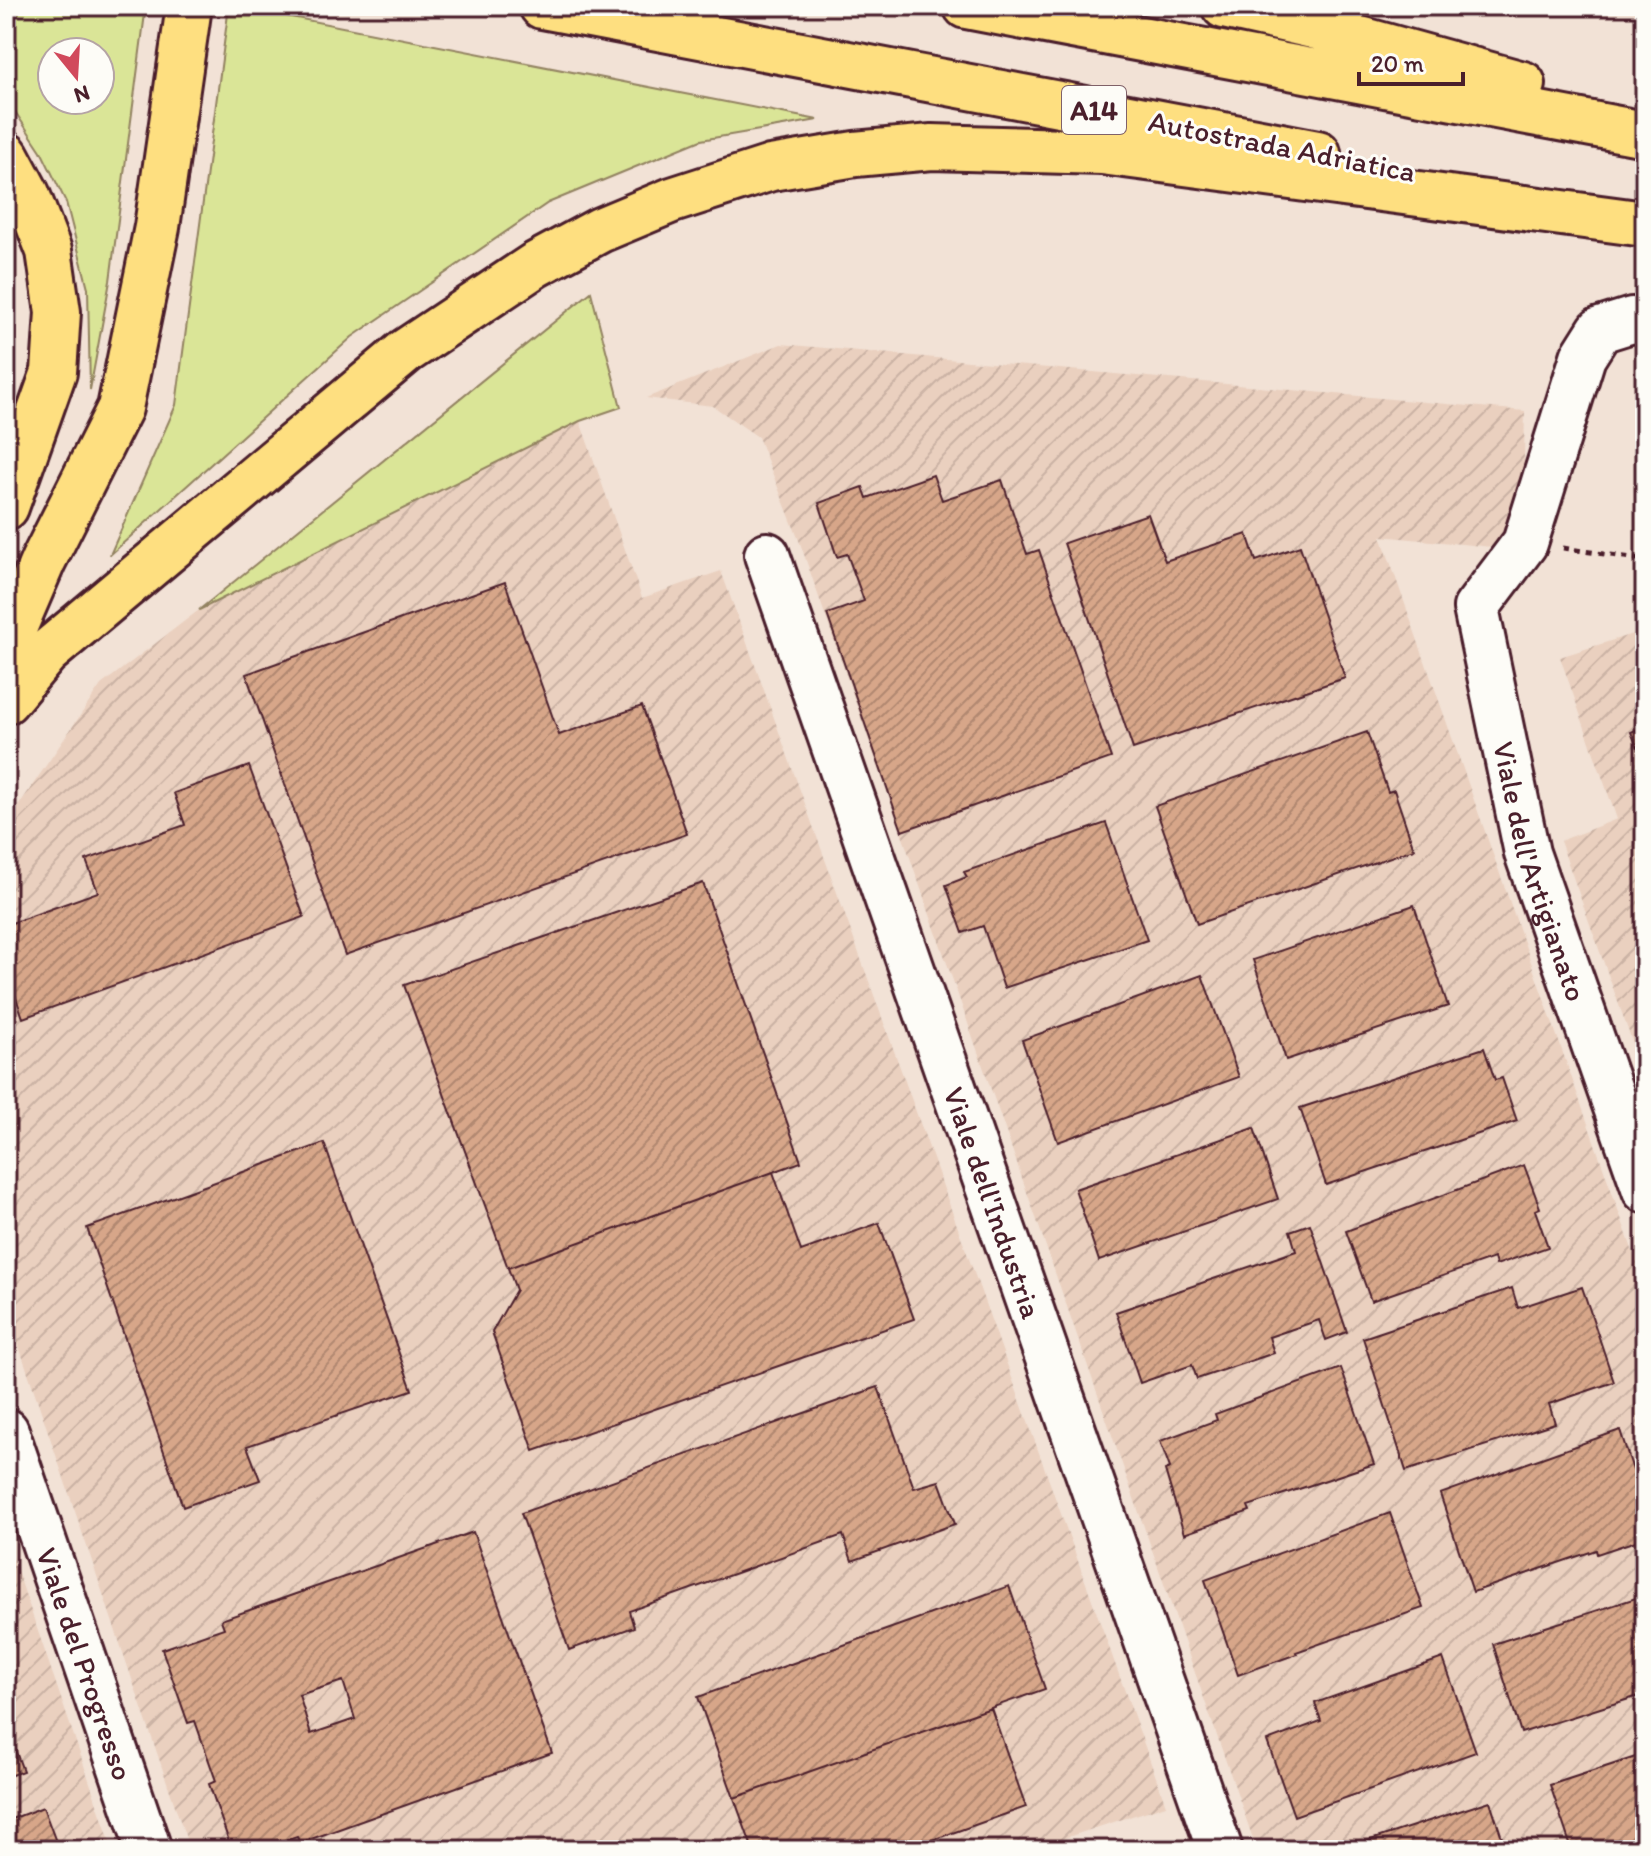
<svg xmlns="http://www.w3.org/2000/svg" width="1651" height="1856" font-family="Itim,sans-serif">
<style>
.industrial{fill:url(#industrial-furrows)}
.green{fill:#dae597;stroke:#928261;stroke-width:2;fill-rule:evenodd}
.building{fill:url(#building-hatch);stroke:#4a1f2b;stroke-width:2;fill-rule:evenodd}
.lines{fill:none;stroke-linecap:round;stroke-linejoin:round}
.minor-casing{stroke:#4a1f2b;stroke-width:50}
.highway-casing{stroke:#4a1f2b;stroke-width:50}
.path{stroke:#4a1f2b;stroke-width:5;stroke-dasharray:6 6;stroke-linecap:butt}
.minor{stroke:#fdfcf7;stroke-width:44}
.highway{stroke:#fedf80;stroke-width:44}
.labels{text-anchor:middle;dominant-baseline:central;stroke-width:6;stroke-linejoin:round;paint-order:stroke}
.shield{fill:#fdfcf7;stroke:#806168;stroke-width:2}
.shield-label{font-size:28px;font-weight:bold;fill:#4a1f2b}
.street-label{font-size:30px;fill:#4a1f2b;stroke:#fdfcf7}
</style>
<defs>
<pattern id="industrial-furrows" width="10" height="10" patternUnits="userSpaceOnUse" patternTransform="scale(2)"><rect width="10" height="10" fill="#ead0bf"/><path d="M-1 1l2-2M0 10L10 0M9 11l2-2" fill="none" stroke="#cab2a4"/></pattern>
<pattern id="building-hatch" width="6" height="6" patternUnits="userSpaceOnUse" patternTransform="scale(2)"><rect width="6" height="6" fill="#d7a689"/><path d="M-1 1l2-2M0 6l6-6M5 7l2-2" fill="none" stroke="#b08770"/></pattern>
</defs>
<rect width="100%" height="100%" fill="#f2e2d6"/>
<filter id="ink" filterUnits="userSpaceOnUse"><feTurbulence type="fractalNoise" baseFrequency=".0125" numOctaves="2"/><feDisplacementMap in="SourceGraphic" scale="16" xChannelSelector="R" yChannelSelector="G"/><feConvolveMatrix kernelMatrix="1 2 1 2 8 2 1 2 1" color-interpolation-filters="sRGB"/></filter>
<g filter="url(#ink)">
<path class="industrial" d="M781 344 1525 411 1522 550 1381 536 1645 1286V1850H1257L800 543 758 437 713 406 646 398Z
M580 421 642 598 721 571 1166 1805 1028 1850H190L6 1308V824L101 685 199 610Z
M1645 630V1077L1560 841 1617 819 1560 657Z
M6 1538 113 1850H6Z"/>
<path class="green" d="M6 6H146L110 281 90 390 88 288 66 202 41 151 6 98ZM52 52H100V100H52Z
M229 6H235L818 120 701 140 548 203 352 337 110 555 176 405Z
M591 292 621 407 580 421 199 610Z"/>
<path class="building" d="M933 475 942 500 1002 480 1027 554 1039 550 1111 758 902 831 827 614 864 601 847 554 837 557 819 503 863 487 867 498Z
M1148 514 1165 561 1247 534 1256 561 1300 546 1345 678 1133 749 1064 543Z
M505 582 559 735 642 706 687 834 345 955 246 674Z
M1645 726V765L1631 732Z
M1367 732 1388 792 1394 790 1414 849 1197 924 1155 806Z
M249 766 304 917 23 1018 6 969V925L98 892 86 860 185 825 174 793Z
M1106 823 1147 940 1004 988 983 926 963 933 946 885 967 877 964 872Z
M703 883 801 1162 508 1268 404 985Z
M1414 905 1448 1006 1286 1060 1253 960Z
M1202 975 1239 1077 1058 1142 1022 1040Z
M1484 1048 1495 1080 1502 1078 1517 1121 1326 1185 1300 1108Z
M1254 1128 1278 1199 1099 1261 1075 1189Z
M324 1143 412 1390 247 1446 260 1480 183 1507 87 1228Z
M1524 1165 1540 1208 1535 1210 1548 1247 1496 1265 1494 1258 1371 1301 1346 1231Z
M773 1172 801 1251 879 1223 914 1319 534 1451 492 1332 516 1290 508 1268Z
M1310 1224 1347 1332 1326 1340 1319 1320 1269 1337 1274 1353 1197 1379 1192 1365 1140 1383 1116 1312 1296 1251 1290 1231Z
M1582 1287 1614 1382 1549 1404 1555 1423 1406 1471 1363 1338 1512 1288 1518 1308Z
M1341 1368 1374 1464 1248 1506 1250 1511 1184 1534 1165 1470 1170 1468 1160 1441 1217 1420 1215 1414Z
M878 1387 914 1488 939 1481 955 1524 852 1561 843 1535 629 1611 634 1627 569 1650 521 1513Z
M1620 1430 1633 1470 1639 1468 1645 1485V1538L1597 1554 1596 1550 1473 1592 1440 1494Z
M1390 1513 1423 1608 1296 1652 1297 1654 1238 1675 1205 1580Z
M473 1532 552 1753 300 1843 297 1837 260 1850H232L209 1784 216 1781 195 1721 188 1723 162 1649 224 1628 221 1620ZM343 1681 355 1719 311 1734 299 1695Z
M1009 1586 1045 1689 734 1798 698 1697Z
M1645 1595V1694L1521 1733 1493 1644Z
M1443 1658 1476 1752 1294 1816 1267 1741 1321 1721 1315 1703Z
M991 1708 1026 1807 904 1850H753L734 1798Z
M6 1725 23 1771 6 1777Z
M1645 1754V1850H1572L1550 1785Z
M1490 1801 1506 1850H1340Z
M43 1807 59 1850H6V1821Z"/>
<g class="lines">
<g class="minor-casing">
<g id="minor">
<path id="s1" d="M1645 322 1632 320 1600 330 1583 357 1525 543 1476 608 1527 853 1645 1190"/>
<path id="s2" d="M767 555 1220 1850"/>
<path id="s3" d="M6 1431 149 1850"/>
</g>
</g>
<g class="highway-casing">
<path id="highway" d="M542 6 1318 153
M966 6 1645 134
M1224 6 1313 26 1523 84
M6 155 27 194 49 251 58 312 54 372 6 507
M6 647 43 561 120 408 157 227 189 6
M6 701 46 653 406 351 535 265 600 230 672 200 771 168 855 154 932 147 1102 152 1645 224"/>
</g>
<path class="path" d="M1563 548 1645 560"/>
<use href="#minor" class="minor"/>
<use href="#highway" class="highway"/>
</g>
</g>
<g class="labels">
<rect class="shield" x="1062" y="86" width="64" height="48" rx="6"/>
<g class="shield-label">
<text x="1094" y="110">A14</text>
</g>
<g class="street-label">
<text transform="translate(1282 146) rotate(11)">Autostrada Adriatica</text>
<text stroke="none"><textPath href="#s1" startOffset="626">Viale dell'Artigianato</textPath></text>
<text stroke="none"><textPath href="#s2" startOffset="686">Viale dell'Industria</textPath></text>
<text stroke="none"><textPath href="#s3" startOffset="246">Viale del Progresso</textPath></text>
</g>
</g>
<rect width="1651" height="1856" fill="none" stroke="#fdfcf7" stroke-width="32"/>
<rect x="16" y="16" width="1619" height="1824" fill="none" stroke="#4a1f2b" stroke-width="3" filter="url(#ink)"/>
<g transform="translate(76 76) rotate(162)"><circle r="38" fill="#fdfcf7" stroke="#b5a4a5" stroke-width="2"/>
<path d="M0-6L14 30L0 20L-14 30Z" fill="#d1495b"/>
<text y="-12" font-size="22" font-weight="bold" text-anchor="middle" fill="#4a1f2b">N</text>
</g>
<path d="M1359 72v12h104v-12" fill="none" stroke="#4a1f2b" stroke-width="4"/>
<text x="1371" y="72" font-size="24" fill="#4a1f2b" stroke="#fdfcf7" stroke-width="6" paint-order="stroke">20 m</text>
</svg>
